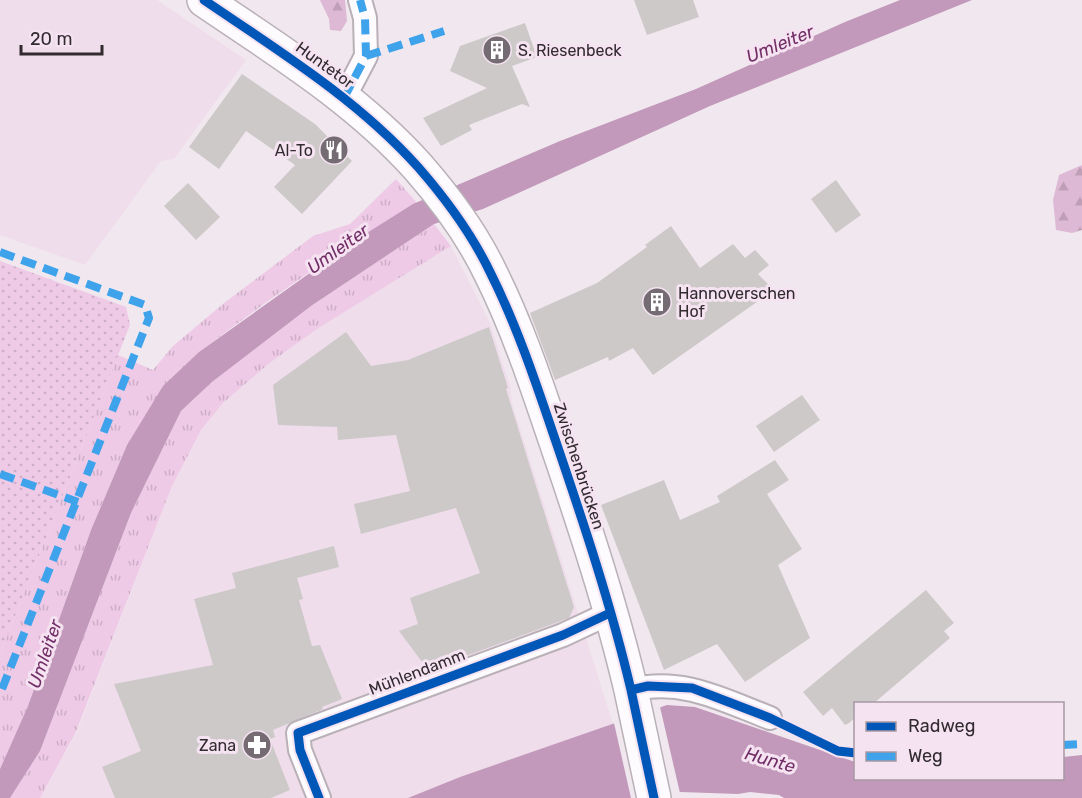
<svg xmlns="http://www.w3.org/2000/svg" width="1082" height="798" font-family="Rubik,sans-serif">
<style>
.built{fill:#efddeb}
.grass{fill:url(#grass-tufts)}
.forest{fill:url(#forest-firs)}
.garden{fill:url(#garden-dots)}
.water{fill:#c299ba}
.pier{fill:#f1e7ef}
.building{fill:#cdc9c8}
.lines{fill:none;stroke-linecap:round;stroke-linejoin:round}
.street-casing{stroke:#b9b1b7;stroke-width:26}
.secondary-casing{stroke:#b9b1b7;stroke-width:36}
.street{stroke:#fdfbfd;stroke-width:22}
.secondary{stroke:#fdfbfd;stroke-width:33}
.quiet{stroke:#3ea3eb;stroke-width:8;stroke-dasharray:15 8;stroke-linecap:butt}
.cycleway-casing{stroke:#f5e3f1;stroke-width:13}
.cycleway{stroke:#0057b8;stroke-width:9}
.labels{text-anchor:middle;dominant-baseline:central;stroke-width:6;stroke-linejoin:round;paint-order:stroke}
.poi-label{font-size:16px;fill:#312a2f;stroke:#f5e3f1;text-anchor:start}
.street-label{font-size:16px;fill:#312a2f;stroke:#f5e3f1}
.water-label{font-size:18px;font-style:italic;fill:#722e67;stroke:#f5e3f1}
</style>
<defs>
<pattern id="grass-tufts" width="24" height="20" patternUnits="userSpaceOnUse" patternTransform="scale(1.5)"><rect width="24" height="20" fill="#eecae7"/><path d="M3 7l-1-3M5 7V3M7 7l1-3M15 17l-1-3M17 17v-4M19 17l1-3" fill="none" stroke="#cdaec6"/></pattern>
<pattern id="forest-firs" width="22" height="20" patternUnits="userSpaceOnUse" patternTransform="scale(1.5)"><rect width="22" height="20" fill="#ddb9d5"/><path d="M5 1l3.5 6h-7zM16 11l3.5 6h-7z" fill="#be9fb7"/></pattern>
<pattern id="garden-dots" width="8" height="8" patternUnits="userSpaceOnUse" patternTransform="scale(1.5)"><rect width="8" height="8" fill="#eecae7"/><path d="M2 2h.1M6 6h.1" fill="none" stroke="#cdaec6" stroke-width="1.8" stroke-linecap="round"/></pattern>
</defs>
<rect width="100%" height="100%" fill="#f1e7ef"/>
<path class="built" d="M0 0H157L246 60 174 159 161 161 85 265 0 235Z
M451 246 490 323 510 386 512 403 613 724 460 777 408 798H40L76 734 172 486 201 430 223 403 267 365 317 329Z"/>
<path class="grass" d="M396 179 417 203 359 238 268 301 199 352 163 387 127 445 91 530 28 706 0 769V654L118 355 153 370 173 346 224 303 313 236 350 224Z
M434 224 451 246 317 329 267 365 223 403 201 430 172 486 75 734 40 798H10L40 751 131 513 181 411 212 382 311 306Z"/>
<path class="forest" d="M320 0H345L347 21 341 31 330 30 329 19Z
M1082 165V230L1072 233 1056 230 1053 200 1059 175Z"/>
<path class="garden" d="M0 261 126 307 130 325 0 654Z"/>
<path class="water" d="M900 0H972L710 106 483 209 434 224 311 306 212 382 181 411 131 513 40 751 10 798H0V769L28 706 91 530 127 445 163 386 199 352 359 238 413 204 560 141 696 89 845 22Z
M667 705 695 707 855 762 856 778H1062L1063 757 1082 755V798H784L779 795 750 792 738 794 681 792 639 798H408L460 777Z"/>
<path class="pier" d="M660 707 680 793 647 798H631L614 723Z"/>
<path class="building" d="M634 0H693L699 17 647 35Z
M525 23 537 57 512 66 530 107 522 104 469 125 472 130 441 146 423 118 487 88 450 71 460 46Z
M242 74 315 124 352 161 302 214 274 187 295 165 246 131 219 169 189 147Z
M836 180 861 215 836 233 811 199Z
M188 183 220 217 196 240 164 206Z
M671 226 700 268 733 244 745 258 755 250 769 265 758 274 774 290 653 375 633 348 609 361 608 357 555 380 530 313 597 283 647 247 645 245Z
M489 327 508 388 506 389 536 486 574 607 569 618 558 622 428 670 399 631 418 624 410 598 480 573 456 508 361 534 354 504 410 491 396 435 338 440 337 427 278 425 273 385 346 332 371 366 408 360Z
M802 395 820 420 774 452 756 426Z
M775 460 789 480 767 494 802 549 778 565 810 638 745 682 717 644 664 670 601 505 664 480 680 520 720 502 717 496Z
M334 546 339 567 297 578 303 599 299 600 312 646 320 645 342 699 322 707 323 709 273 730 275 737 270 739 290 790 271 798H115L102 767 141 751 114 684 213 665 194 599 236 588 232 573Z
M926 590 954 623 944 631 950 638 873 704H855V718L849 723 845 725 832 708 823 716 803 692Z"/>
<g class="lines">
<g class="street-casing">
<path id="street" d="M344 98 366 56 365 18 360 0
M631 690C682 677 723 700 770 718
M319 798 300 750 298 733 563 635 610 613"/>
</g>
<g class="secondary-casing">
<path id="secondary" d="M204 0C279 51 357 99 418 167 446 199 473 236 491 274 517 326 536 383 555 439 583 521 611 605 631 690 639 726 646 762 654 798"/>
</g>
<use href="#street" class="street"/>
<use href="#secondary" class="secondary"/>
<path class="quiet" d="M366 56 444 31
M344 98 366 56 365 18 360 0
M0 252 145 305 149 318 0 694
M0 474 78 502
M1062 745 1082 744"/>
<g class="cycleway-casing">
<path id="cycleway" d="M204 0C279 51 357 99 418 167 446 199 473 236 491 274 517 326 536 383 555 439 583 521 611 605 631 690 639 726 646 762 654 798
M631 690 648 686 692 688 770 718 838 751 856 753
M319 798 300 750 298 733 563 635 610 613"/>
</g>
<use href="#cycleway" class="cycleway"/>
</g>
<defs>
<g id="building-disc" transform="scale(1.5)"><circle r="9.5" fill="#746c72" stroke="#f5e3f1"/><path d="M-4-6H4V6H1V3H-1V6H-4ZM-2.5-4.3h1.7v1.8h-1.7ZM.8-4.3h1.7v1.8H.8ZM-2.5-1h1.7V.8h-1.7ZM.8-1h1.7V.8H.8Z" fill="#fff"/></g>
<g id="restaurant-disc" transform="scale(1.5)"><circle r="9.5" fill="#746c72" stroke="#f5e3f1"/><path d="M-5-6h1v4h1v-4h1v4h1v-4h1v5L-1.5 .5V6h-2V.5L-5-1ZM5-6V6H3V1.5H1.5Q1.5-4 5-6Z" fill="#fff"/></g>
<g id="pharmacy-disc" transform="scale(1.5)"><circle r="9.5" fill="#746c72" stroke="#f5e3f1"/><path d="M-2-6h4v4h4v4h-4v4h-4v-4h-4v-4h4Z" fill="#fff"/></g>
</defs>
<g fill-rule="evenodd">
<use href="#building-disc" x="497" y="50"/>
<use href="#restaurant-disc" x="334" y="150"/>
<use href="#building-disc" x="657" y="302"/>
<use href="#pharmacy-disc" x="257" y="745"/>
</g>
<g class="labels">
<g class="poi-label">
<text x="518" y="50">S. Riesenbeck</text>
<text x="313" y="150" text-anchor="end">Al-To</text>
<text x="678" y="293">Hannoverschen<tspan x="678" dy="18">Hof</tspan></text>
<text x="236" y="745" text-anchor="end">Zana</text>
</g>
<g class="street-label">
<text transform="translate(325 65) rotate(36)">Huntetor</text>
<text transform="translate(579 466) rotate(72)">Zwischenbrücken</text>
<text transform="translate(417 672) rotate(-21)">Mühlendamm</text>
</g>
<g class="water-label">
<text transform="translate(780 44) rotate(-22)">Umleiter</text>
<text transform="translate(338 249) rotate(-36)">Umleiter</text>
<text transform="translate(45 654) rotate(-71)">Umleiter</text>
<text transform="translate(770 760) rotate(16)">Hunte</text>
</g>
</g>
<rect x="854" y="702" width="210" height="78" fill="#f5e3f1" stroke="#a799a3" stroke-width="1.5"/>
<rect x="866" y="722" width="30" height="9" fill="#0057b8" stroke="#a799a3" stroke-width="1.5"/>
<text x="908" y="732" font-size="18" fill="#312a2f">Radweg</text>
<rect x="866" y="752" width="30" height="9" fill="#3ea3eb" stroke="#a799a3" stroke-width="1.5"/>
<text x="908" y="762" font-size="18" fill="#312a2f">Weg</text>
<path d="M21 45v9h81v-9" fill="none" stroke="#312a2f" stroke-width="3"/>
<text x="30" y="45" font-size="18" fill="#312a2f" stroke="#f5e3f1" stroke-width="4.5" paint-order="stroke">20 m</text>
</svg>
